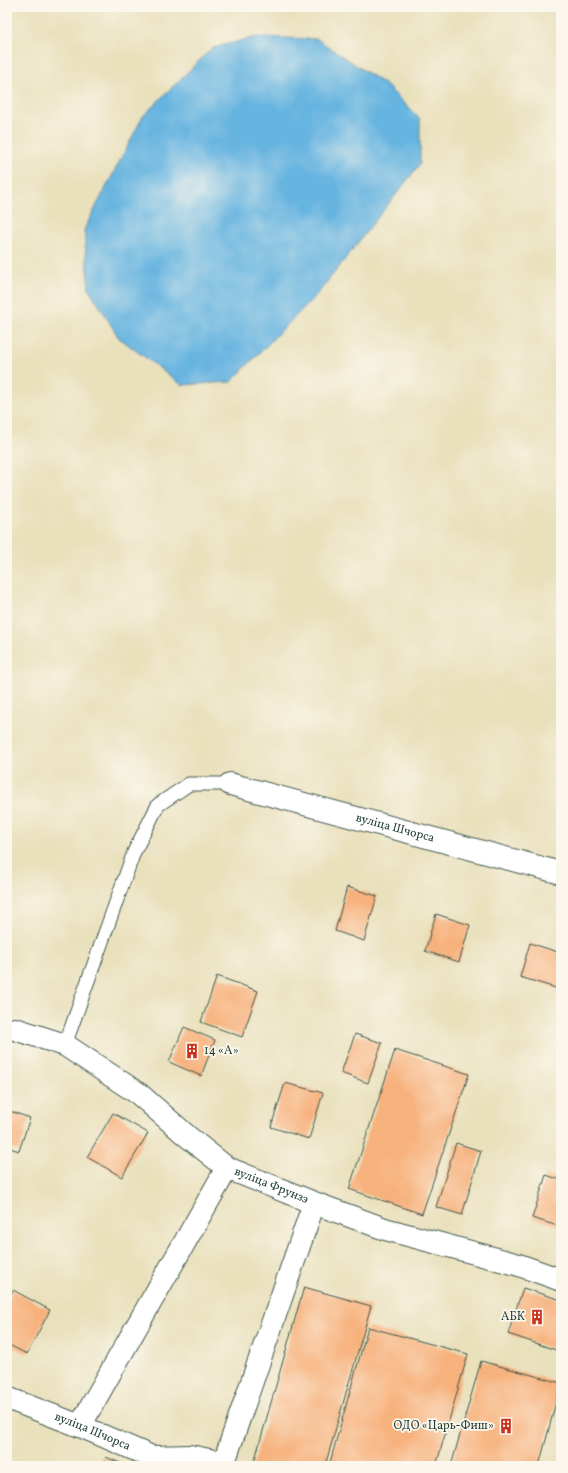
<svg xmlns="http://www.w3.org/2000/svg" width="568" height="1473" font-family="Vollkorn,serif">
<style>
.water{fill:#66b4e0;stroke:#42788a}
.building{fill:#f7b17c}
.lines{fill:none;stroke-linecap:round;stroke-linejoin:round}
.lane-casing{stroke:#3d5548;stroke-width:15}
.street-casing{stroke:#3d5548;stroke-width:24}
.lane{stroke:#fff;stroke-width:13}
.street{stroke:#fff;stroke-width:22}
.labels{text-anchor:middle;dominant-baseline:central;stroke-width:3.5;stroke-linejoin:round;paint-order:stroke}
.street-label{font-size:12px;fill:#1f3d34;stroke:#fbf7ec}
.poi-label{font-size:12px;fill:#1f3d34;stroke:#fbf7ec;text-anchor:end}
</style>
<rect width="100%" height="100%" fill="#fbf7ec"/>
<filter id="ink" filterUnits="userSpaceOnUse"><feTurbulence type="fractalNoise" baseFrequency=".025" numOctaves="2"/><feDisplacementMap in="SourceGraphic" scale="8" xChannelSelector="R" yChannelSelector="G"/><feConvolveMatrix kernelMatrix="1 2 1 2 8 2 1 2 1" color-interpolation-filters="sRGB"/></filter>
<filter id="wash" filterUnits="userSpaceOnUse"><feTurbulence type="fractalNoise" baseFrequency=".012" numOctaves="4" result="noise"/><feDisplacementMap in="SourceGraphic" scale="16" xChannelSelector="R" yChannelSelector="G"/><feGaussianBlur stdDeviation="0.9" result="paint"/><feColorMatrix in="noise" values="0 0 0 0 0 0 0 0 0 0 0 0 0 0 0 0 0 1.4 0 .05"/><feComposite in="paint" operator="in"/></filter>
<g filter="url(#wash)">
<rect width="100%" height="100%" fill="#e9e0bc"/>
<path class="water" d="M256 37 317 39 387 86 420 119V164L319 292 231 382 182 385 119 338 89 289 84 230 143 116 212 48Z"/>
<g id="blocks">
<path class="building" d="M347 887 377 896 364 941 335 931Z
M436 914 470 925 459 962 425 951Z
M530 943 561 953V984L559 989 520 977Z
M217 976 258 991 242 1037 201 1022Z
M184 1027 215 1040 201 1076 169 1062Z
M355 1034 382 1043 368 1083 341 1073Z
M395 1050 469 1074 422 1214 349 1189Z
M285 1083 323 1093 309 1139 271 1127Z
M7 1110 30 1118 19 1151 7 1147Z
M113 1113 148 1133 122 1177 87 1157Z
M456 1143 481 1151 462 1215 436 1207Z
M546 1175 561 1180V1227L532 1218Z
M304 1287 371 1306 325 1466H253Z
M523 1288 561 1300V1346L559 1351 508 1334Z
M13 1290 50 1310 27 1354 7 1344V1302Z
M368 1327 468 1354 436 1466H329Z
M481 1361 561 1383 539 1466H451Z
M106 1457 127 1466H103Z"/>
</g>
</g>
<g filter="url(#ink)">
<use href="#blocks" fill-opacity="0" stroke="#3d5548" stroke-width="1"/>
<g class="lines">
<g class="lane-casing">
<path id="lane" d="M65 1045 134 852 158 805 189 784H230"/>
</g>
<g class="street-casing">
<g id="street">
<path id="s1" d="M230 784 561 873"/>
<path id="s2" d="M15 1029 65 1045 139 1094 187 1136 227 1168 314 1203 385 1229 519 1265 561 1280"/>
<path id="s3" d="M7 1398 80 1426 152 1457 190 1456 214 1461 225 1466"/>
<path d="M80 1426 227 1168"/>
<path d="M223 1465 314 1203"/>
</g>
</g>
<use href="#lane" class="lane"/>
<use href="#street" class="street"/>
</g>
</g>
<defs>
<g id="building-bare" transform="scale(1.2)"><path d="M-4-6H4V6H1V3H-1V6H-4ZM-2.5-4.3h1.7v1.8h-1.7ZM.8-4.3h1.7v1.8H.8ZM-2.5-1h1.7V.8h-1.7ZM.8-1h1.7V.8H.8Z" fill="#c8321e" stroke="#fbf7ec" stroke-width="2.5" paint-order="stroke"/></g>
</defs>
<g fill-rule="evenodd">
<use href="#building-bare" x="192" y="1051"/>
<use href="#building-bare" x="537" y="1317"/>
<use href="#building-bare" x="506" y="1426"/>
</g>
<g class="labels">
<g class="street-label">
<text stroke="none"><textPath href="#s1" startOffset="171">вуліца Шчорса</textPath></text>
<text stroke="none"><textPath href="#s2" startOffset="304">вуліца Фрунзэ</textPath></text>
<text stroke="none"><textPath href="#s3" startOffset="92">вуліца Шчорса</textPath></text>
</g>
<g class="poi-label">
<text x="204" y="1051" text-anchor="start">14 «А»</text>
<text x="525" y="1317">АБК</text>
<text x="494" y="1426">ОДО «Царь-Фиш»</text>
</g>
</g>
<rect width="568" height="1473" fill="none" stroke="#fbf7ec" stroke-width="24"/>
</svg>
